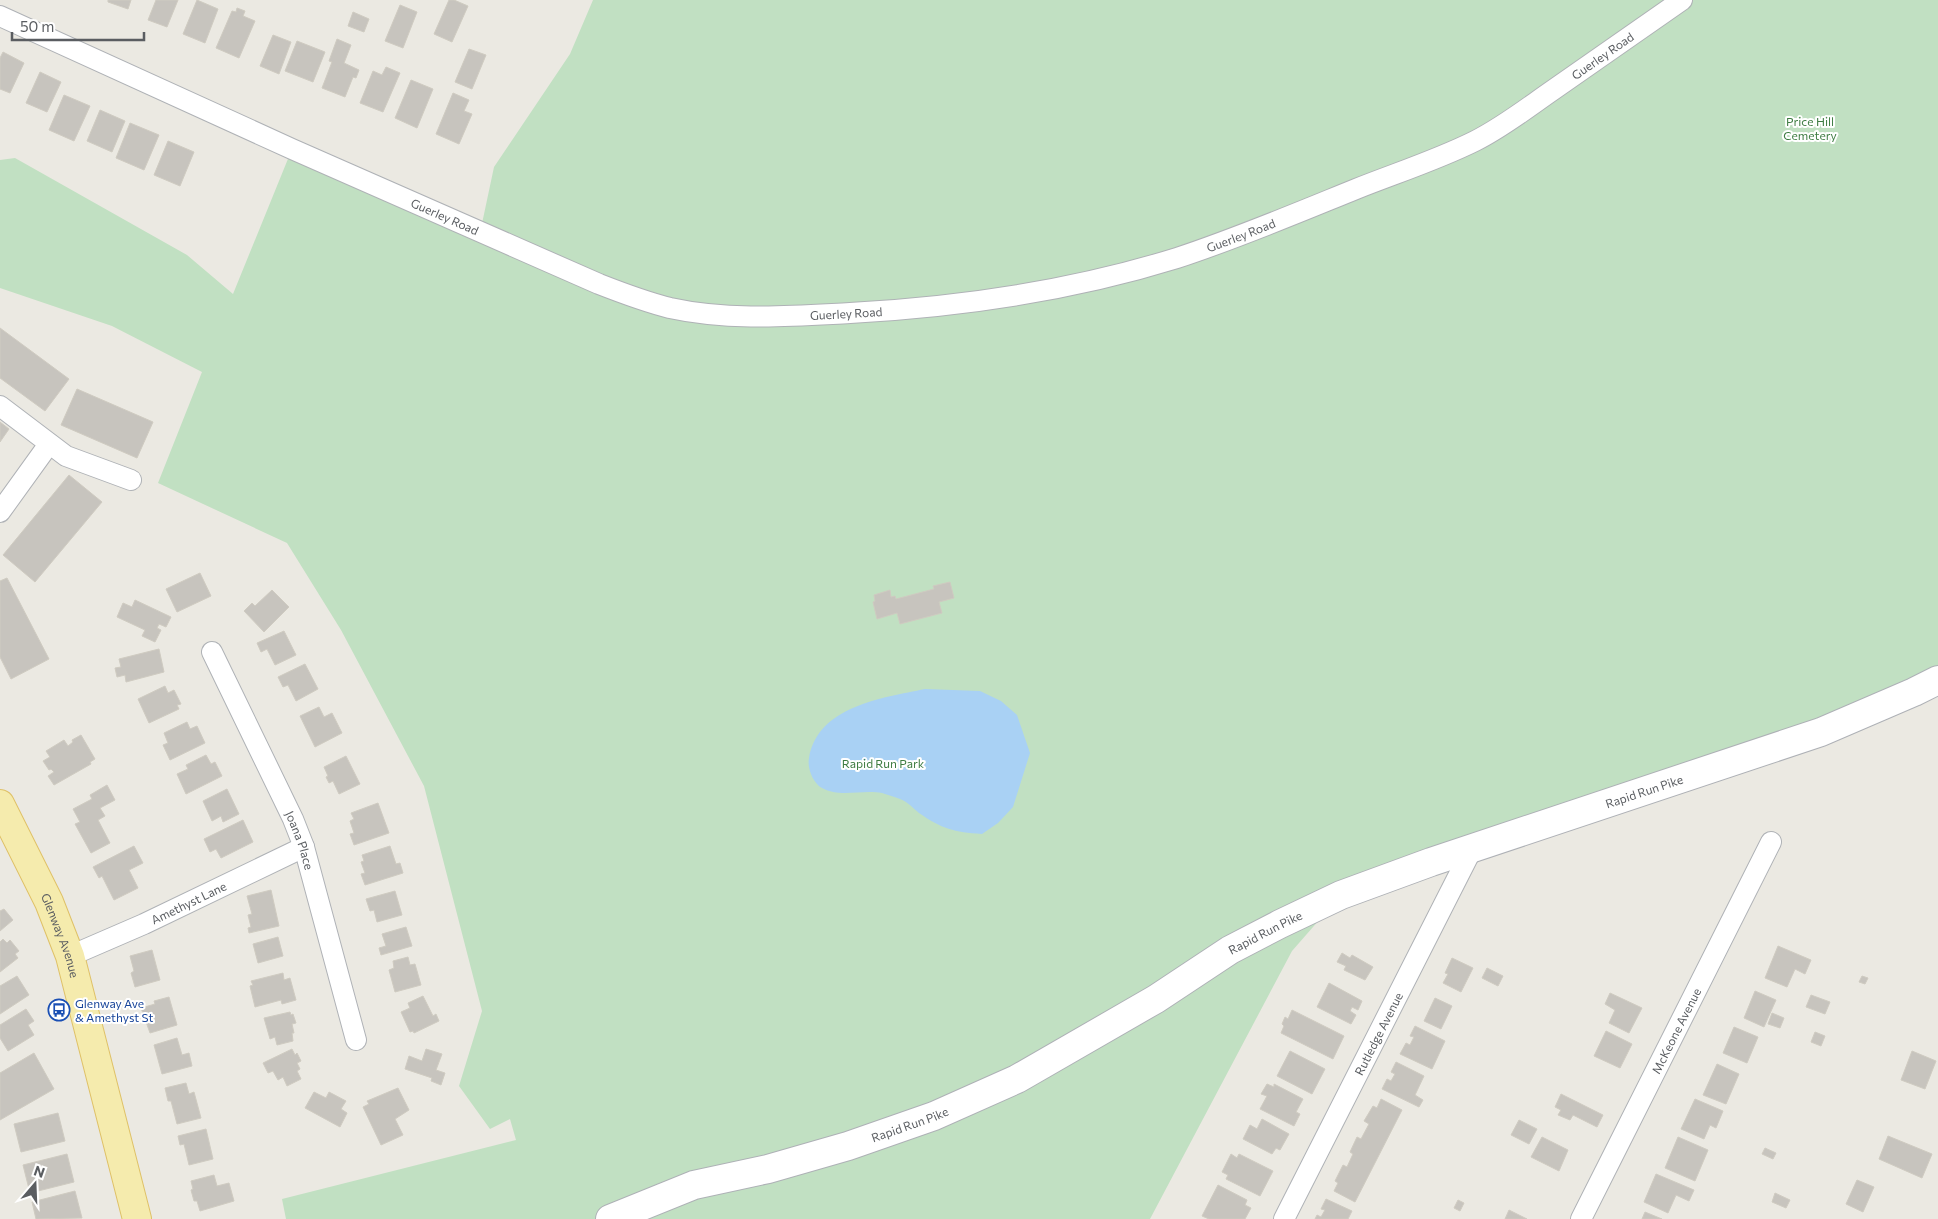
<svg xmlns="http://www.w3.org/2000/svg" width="1938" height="1219" font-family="Commissioner,sans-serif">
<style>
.green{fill:#c1e0c2}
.water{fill:#a9d1f4}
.building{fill:#c7c4be;stroke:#cfcbc1}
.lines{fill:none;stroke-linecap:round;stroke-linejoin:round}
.street-casing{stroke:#afb2b6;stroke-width:22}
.secondary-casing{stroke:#aeb1b6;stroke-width:30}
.primary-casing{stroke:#dfc167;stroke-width:30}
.street{stroke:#fff;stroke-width:20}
.secondary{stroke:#fff;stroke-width:28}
.primary{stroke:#f5ebad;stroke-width:28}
.labels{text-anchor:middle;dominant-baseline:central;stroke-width:4;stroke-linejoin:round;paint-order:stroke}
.street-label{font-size:12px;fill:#5a5d61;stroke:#fff}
.park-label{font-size:12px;fill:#3e7c42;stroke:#fff}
.transit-label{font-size:12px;fill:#164399;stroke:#fff;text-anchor:start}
</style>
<rect width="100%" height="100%" fill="#ebe9e2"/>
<path class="green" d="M593 0H1938V680L1341 895 1292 951 1150 1219H286L282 1199 516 1140 510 1119 490 1129 459 1086 482 1011 424 786 341 630 287 543 158 483 202 372 112 326 0 288V160L15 158 187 255 233 294 292 149 480 233 494 167 570 54Z"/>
<path class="water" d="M925 689 980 691 1001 701 1017 715 1030 753 1013 807 998 823 982 834C954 832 942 829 919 813 913 808 908 802 900 799 895 797 888 795 882 793 863 789 840 798 822 788 813 783 807 768 809 758 818 706 882 698 925 689Z"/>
<path class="building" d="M108 0H131L128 9 108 2Z
M156 0H178L167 27 148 20Z
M197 0 218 9 205 43 183 34Z
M449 0H454L468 6 452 42 434 34Z
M400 5 417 12 403 48 385 41Z
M237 8 245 11 243 16 255 21 239 58 216 48 232 11 236 12Z
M353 12 369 19 364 32 348 26Z
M273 35 291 42 279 74 260 66Z
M337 39 351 45 344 63 359 70 356 78 353 77 345 97 322 88 332 62 329 61Z
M297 41 325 52 313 82 285 71Z
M469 49 486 55 472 89 455 82Z
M3 52 24 63 10 93 0 89V58Z
M386 67 400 73 383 112 360 103 373 71 382 75Z
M40 72 61 82 47 112 26 103Z
M411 80 433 89 417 128 395 118Z
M453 93 469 100 464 111 472 114 459 144 436 134Z
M64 95 90 106 74 141 49 130Z
M100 110 125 121 112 152 87 141Z
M130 123 159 135 144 170 116 158Z
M168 141 194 152 180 186 154 175Z
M0 328 69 379 45 411 0 378Z
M77 389 153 422 137 458 61 425Z
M0 422 9 429 0 442Z
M69 475 102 502 35 582 3 555Z
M200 573 211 596 177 612 166 589Z
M7 578 49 659 11 679 0 657V581Z
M950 582 954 598 939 602 942 613 900 624 897 613 877 619 873 602 875 601 874 595 890 590 891 597 895 596 896 599 934 589 933 586Z
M272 590 289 607 264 632 244 611 252 603 255 606Z
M135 600 171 617 166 627 159 624 157 628 161 630 155 642 142 636 145 630 117 617 123 603 132 607Z
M284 631 296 655 275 665 267 649 261 652 257 643Z
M159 649 164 672 126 682 125 675 117 677 115 668 121 667 119 659Z
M305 664 318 689 296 701 288 685 283 687 278 677Z
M165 686 168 693 174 690 181 704 177 705 179 709 149 723 138 699Z
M319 707 324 717 332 713 342 733 315 747 300 716Z
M187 722 190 729 197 726 205 743 170 760 163 745 168 743 164 733Z
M81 735 95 759 90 762 91 764 54 785 48 776 54 772 51 769 49 770 43 761 50 757 46 751 64 740 68 746 73 742 72 740Z
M206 755 211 764 215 762 222 776 186 794 177 774 188 769 186 765Z
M346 756 360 784 339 794 333 781 329 783 326 777 328 776 324 767Z
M107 785 115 800 100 808 105 816 98 820 110 843 91 853 75 824 80 822 73 809 92 799 90 795Z
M227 789 239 814 223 822 221 816 212 821 203 801Z
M378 803 389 833 354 845 350 834 354 833 350 821 354 819 351 813Z
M243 820 253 842 221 858 216 849 210 852 204 839Z
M134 846 143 863 129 870 138 888 114 900 102 876 99 878 93 867Z
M390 846 396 864 400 863 403 873 365 885 361 874 365 873 361 862 364 861 362 855Z
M271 890 279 926 249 933 248 928 251 927 248 915 252 914 247 896Z
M395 891 402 915 377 922 374 910 370 911 366 899Z
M4 909 13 920 0 931V911Z
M406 927 412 946 381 955 379 948 386 946 382 934Z
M278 937 283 956 258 963 253 944Z
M3 939 7 943 10 940 19 951 15 954 18 958 0 972V942Z
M1778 946 1811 960 1805 974 1795 969 1787 987 1765 978Z
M152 950 160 980 135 987 131 973 134 971 130 956Z
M1342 953 1350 958 1352 955 1373 967 1365 980 1344 970 1346 966 1337 962Z
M408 957 410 965 415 964 421 985 395 992 389 970 394 968 393 961Z
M1452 958 1473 968 1461 992 1443 983 1448 974 1445 973Z
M1487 968 1503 976 1498 986 1482 978Z
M283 973 284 980 290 978 296 1000 282 1004 281 1000 255 1007 250 986 253 985 251 981Z
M17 976 29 995 0 1014V986Z
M1862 976 1868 978 1865 984 1859 982Z
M1329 983 1362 1001 1358 1010 1352 1007 1350 1011 1356 1015 1351 1024 1317 1007Z
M1755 991 1776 1000 1764 1027 1744 1018Z
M1610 993 1642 1008 1629 1033 1609 1023 1615 1010 1605 1004Z
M1811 995 1830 1002 1825 1014 1806 1007Z
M423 996 433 1016 436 1014 439 1021 414 1033 413 1031 410 1032 401 1012 410 1008 408 1003Z
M169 997 177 1025 150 1033 141 1008 155 1004 154 1001Z
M1435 998 1452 1006 1441 1029 1424 1021Z
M26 1009 34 1021 28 1025 34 1035 8 1051 0 1038V1025Z
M1292 1010 1344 1036 1333 1059 1281 1033 1284 1026 1282 1024 1285 1017 1288 1019Z
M290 1012 291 1015 293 1014 296 1023 292 1024 294 1033H292L293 1041 277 1045 275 1037 270 1039 264 1018Z
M1772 1013 1784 1018 1780 1028 1768 1024Z
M1415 1026 1445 1041 1432 1069 1400 1054 1406 1043 1410 1045 1414 1037 1410 1036Z
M1734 1027 1758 1037 1747 1063 1723 1053Z
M1606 1031 1632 1044 1620 1068 1594 1056Z
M1815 1032 1825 1036 1821 1046 1811 1042Z
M177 1038 182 1055 189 1053 192 1066 162 1074 154 1045Z
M292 1049 295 1055 297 1053 301 1061 297 1063 300 1069 297 1071 301 1079 287 1086 283 1077 278 1080 273 1071 268 1073 263 1063Z
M426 1049 442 1054 436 1070 445 1073 441 1085 431 1081 432 1078 405 1069 409 1056 422 1061Z
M1290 1051 1325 1069 1312 1094 1277 1076Z
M1912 1051 1936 1061 1925 1089 1901 1080Z
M34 1053 54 1089 0 1120V1073Z
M1396 1062 1424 1076 1415 1095 1423 1100 1419 1107 1382 1089 1387 1079 1391 1081 1395 1074 1391 1072Z
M1717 1064 1739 1074 1726 1104 1703 1095Z
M186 1083 189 1094 194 1092 201 1118 177 1124 171 1101H168L165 1088Z
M1267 1084 1274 1087V1084L1303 1099 1296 1112 1300 1114 1294 1126 1260 1109 1267 1096 1261 1094Z
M398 1088 409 1110 395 1119 403 1135 381 1145 363 1107 369 1104 367 1101Z
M314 1092 326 1098 329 1092 346 1101 341 1109 347 1113 340 1127 305 1108Z
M1561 1094 1603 1115 1597 1127 1573 1115 1570 1120 1558 1115 1561 1110 1555 1107Z
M1381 1099 1402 1110 1355 1202 1334 1191 1338 1183 1335 1181 1343 1165 1347 1167 1353 1154 1350 1152 1357 1137 1361 1139 1369 1124 1364 1121 1373 1106 1377 1108Z
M1695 1099 1723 1111 1716 1128 1710 1125 1704 1139 1681 1129Z
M58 1113 65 1141 21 1152 14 1124Z
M1262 1119 1289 1134 1280 1150 1276 1148 1272 1154 1243 1139 1250 1125 1257 1129Z
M1519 1120 1537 1129 1529 1144 1511 1135Z
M206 1129 213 1159 189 1165 184 1144 180 1145 178 1136Z
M1888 1136 1932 1154 1922 1178 1879 1159Z
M1542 1137 1568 1150 1559 1171 1531 1157Z
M1678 1137 1708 1150 1695 1181 1665 1168Z
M1765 1148 1776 1153 1773 1159 1762 1154Z
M67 1154 74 1182 30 1193 23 1165Z
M1231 1154 1237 1158 1239 1154 1273 1171 1260 1196 1226 1179 1228 1175 1222 1172Z
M1656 1174 1694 1190 1689 1201 1676 1195 1668 1213 1644 1202Z
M214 1175 217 1186 229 1183 234 1201 200 1211 197 1201H194L191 1190 193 1189 191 1181Z
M1857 1180 1874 1187 1863 1212 1846 1204Z
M1218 1185 1247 1200 1245 1205 1251 1208 1245 1219H1209L1202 1216Z
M75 1191 82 1218 36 1219 32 1202Z
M1775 1193 1790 1200 1786 1208 1772 1202Z
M1326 1199 1352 1211 1348 1219H1315L1317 1215 1321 1217 1325 1210 1321 1209Z
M1458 1200 1464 1203 1460 1211 1454 1208Z
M1509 1210 1527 1219H1505Z
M1645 1212 1662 1219H1642Z"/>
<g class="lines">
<g class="street-casing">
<g id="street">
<path id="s1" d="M0 16 292 149 599 284C622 293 646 302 670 308 729 321 790 316 850 313 960 307 1071 291 1177 258 1238 238 1297 213 1356 189 1396 173 1437 160 1475 141 1503 127 1527 108 1553 90 1596 60 1639 30 1682 0"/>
<path d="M0 406 66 456 131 480"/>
<path d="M0 512 49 444"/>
<path id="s2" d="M212 652 293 819 304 847 356 1040"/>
<path id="s3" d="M70 956 144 924 304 847"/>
<path id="s4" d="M1284 1219 1472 849"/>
<path id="s5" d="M1581 1219 1771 842"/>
</g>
</g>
<g class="secondary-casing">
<g id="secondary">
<path id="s6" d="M610 1219 694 1185 768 1169 848 1146 934 1116 1017 1079 1156 999 1230 950 1280 924 1341 895 1431 862 1821 732 1914 692 1938 680"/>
</g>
</g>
<g class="primary-casing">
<g id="primary">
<path id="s7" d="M0 804 49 902 70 956 137 1219"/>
</g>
</g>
<use href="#street" class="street"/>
<use href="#secondary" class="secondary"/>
<use href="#primary" class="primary"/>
</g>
<defs>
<g id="bus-ring" transform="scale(1.125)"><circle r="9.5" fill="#fff" stroke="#1a4fb4" stroke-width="1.5"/><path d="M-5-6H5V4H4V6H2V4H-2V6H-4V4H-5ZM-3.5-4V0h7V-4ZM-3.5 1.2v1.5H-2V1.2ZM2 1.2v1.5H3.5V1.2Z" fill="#1a4fb4"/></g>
</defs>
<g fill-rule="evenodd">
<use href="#bus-ring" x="59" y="1010"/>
</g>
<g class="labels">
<g class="street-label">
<text stroke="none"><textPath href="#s1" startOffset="1718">Guerley Road</textPath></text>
<text stroke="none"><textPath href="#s1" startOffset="488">Guerley Road</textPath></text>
<text stroke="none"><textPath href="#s1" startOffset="1312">Guerley Road</textPath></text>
<text stroke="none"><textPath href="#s1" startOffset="908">Guerley Road</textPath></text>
<text stroke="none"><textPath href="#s6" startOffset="1125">Rapid Run Pike</textPath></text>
<text stroke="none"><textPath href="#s2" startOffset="208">Joana Place</textPath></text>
<text stroke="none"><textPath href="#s3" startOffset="130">Amethyst Lane</textPath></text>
<text stroke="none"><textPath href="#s6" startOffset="720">Rapid Run Pike</textPath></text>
<text stroke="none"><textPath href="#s7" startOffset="145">Glenway Avenue</textPath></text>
<text stroke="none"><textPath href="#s5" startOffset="211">McKeone Avenue</textPath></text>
<text stroke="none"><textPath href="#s4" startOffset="208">Rutledge Avenue</textPath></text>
<text stroke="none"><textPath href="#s6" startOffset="315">Rapid Run Pike</textPath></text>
</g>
<g class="park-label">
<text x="1810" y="121">Price Hill<tspan x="1810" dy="14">Cemetery</tspan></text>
<text x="883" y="763">Rapid Run Park</text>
</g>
<g class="transit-label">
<text x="75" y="1003">Glenway Ave<tspan x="75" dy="14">&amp; Amethyst St</tspan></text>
</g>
</g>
<g transform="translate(35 1184) rotate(19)" stroke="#ffffff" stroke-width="4" paint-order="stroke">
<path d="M0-4L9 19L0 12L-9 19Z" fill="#5a5d61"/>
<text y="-8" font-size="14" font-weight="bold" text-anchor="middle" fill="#5a5d61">N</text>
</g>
<path d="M12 32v8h132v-8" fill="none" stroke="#5a5d61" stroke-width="2.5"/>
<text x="20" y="32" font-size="15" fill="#5a5d61" stroke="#ffffff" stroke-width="4" paint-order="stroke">50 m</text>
</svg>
